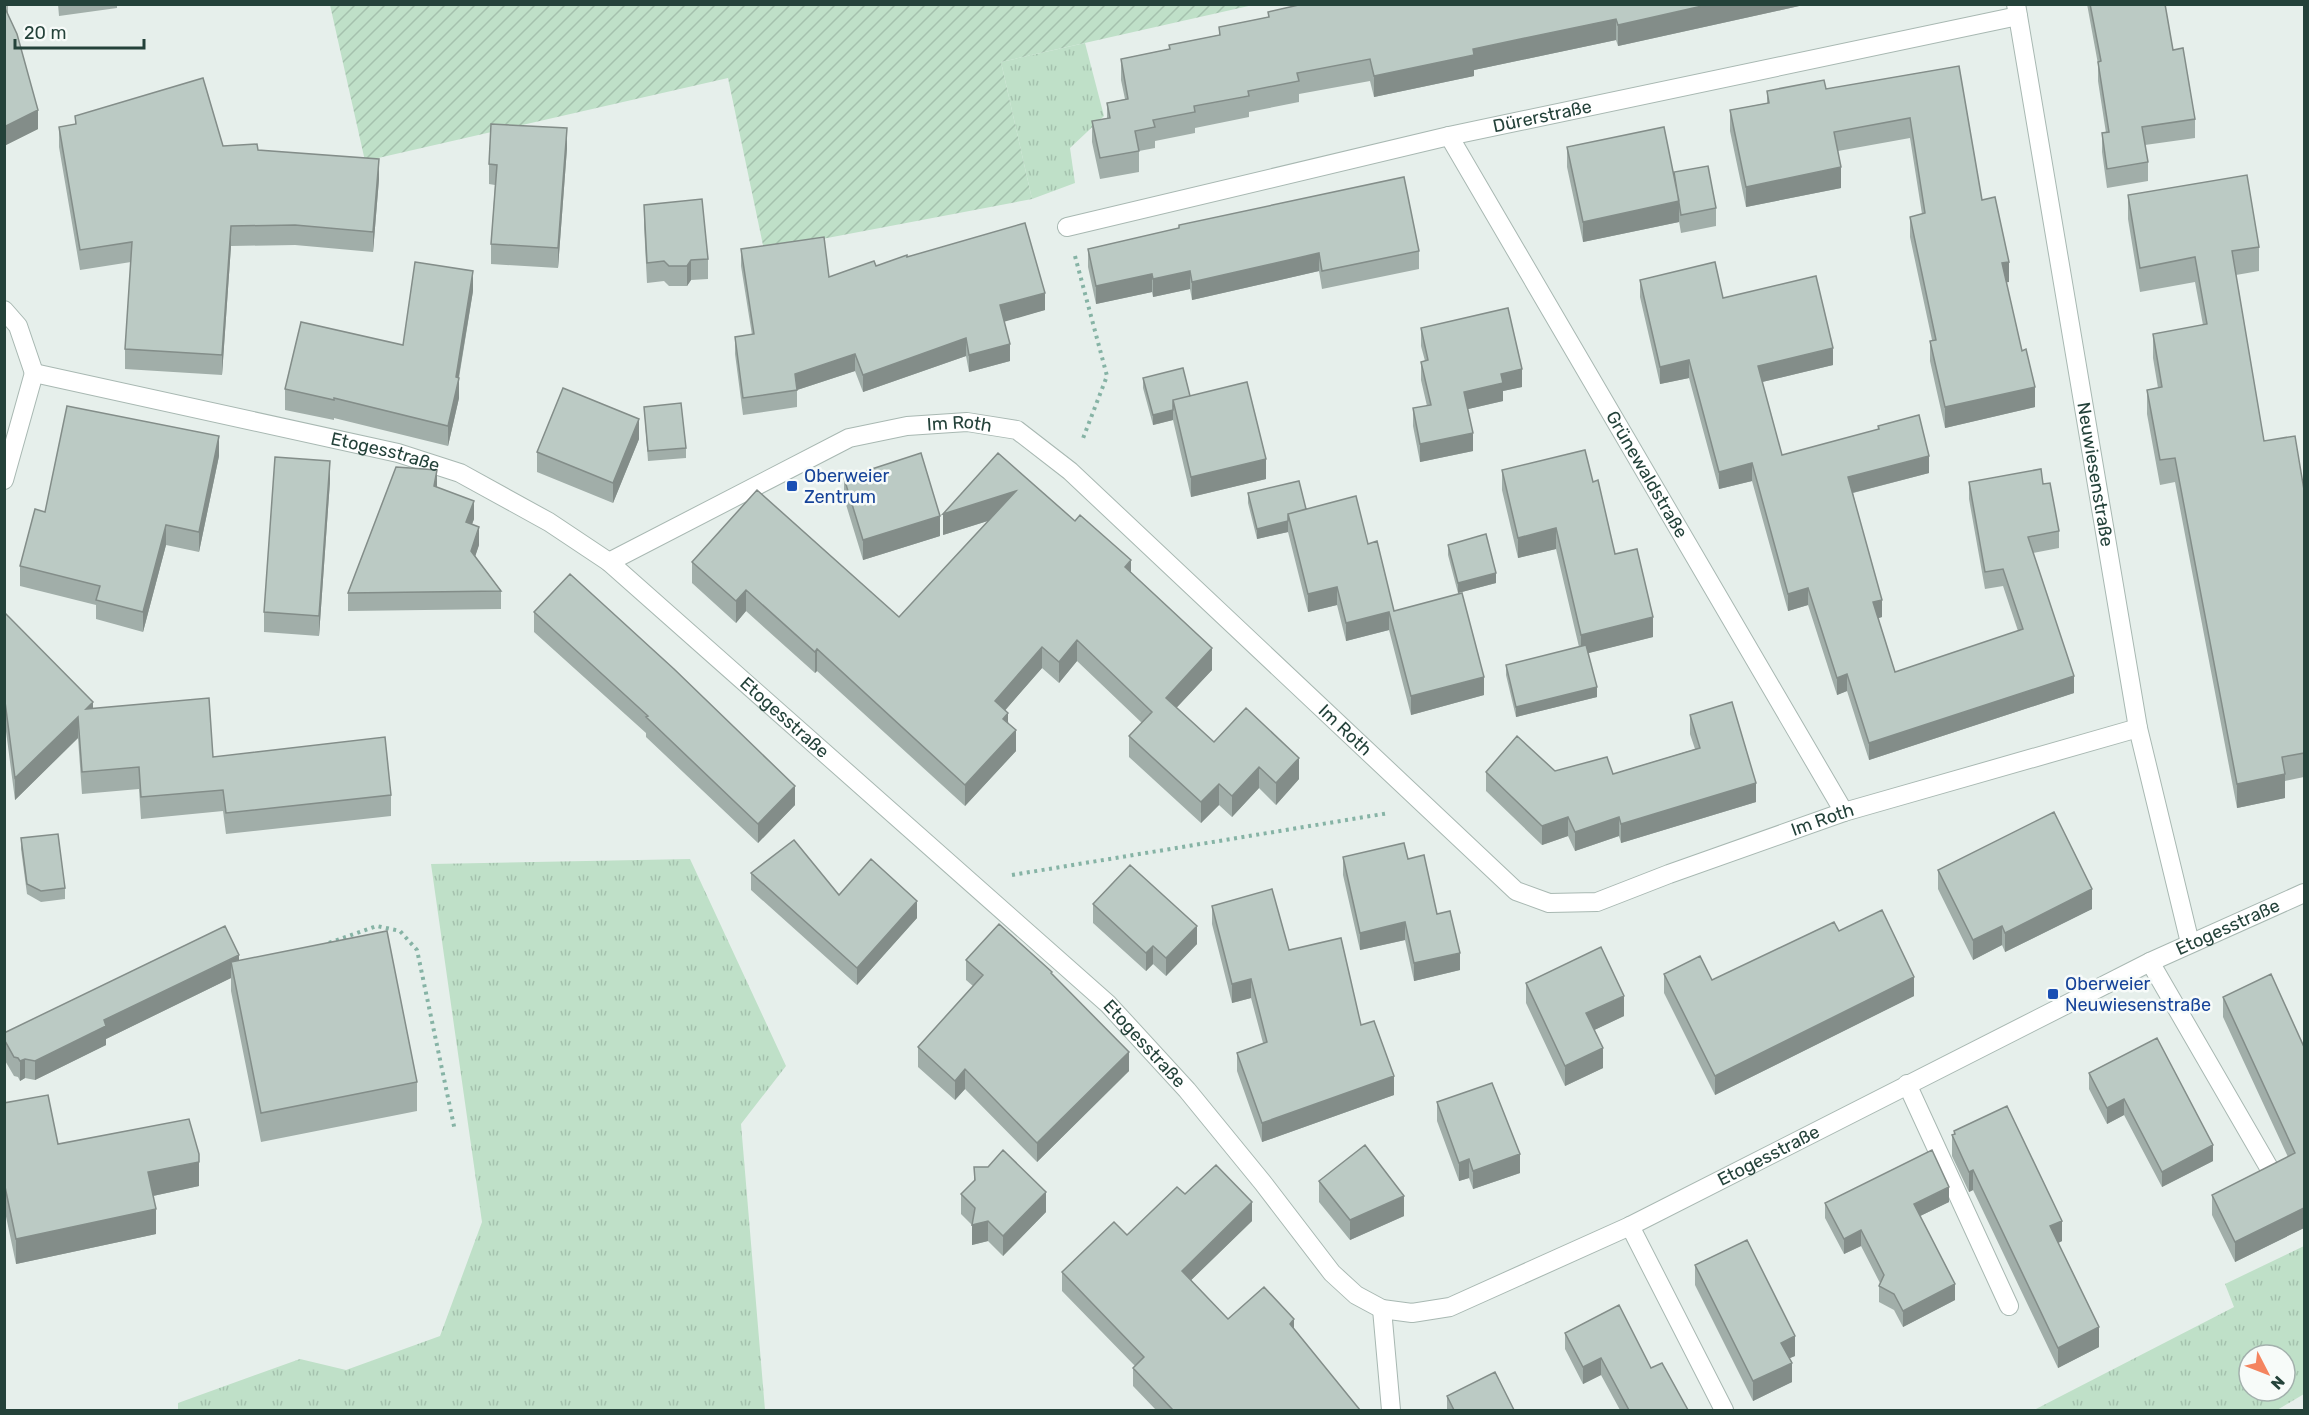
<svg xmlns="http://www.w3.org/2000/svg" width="2309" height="1415" font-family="Rubik,sans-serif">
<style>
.grass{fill:url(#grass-tufts);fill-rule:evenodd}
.garden{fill:url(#garden-furrows)}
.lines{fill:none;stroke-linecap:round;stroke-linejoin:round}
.service-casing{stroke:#a8b8b2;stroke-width:20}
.minor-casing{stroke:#a8b8b2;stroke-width:20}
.path{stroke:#86b3a5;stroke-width:4;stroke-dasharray:3 4.5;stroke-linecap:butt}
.service{stroke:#fff;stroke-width:18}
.minor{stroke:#fff;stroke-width:18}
.wall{fill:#a1aea9}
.shaded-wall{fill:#838d89}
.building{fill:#bbcac4;stroke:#838d89;stroke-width:1.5}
.transit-dot{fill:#1a4fb4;stroke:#f7fbf9;stroke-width:2}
.labels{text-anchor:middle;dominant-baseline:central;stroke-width:5;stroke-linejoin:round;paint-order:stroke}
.street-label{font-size:18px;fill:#24423a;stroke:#f7fbf9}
.transit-label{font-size:18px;fill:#164399;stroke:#f7fbf9;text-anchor:start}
</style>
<defs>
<pattern id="grass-tufts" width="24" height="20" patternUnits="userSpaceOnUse" patternTransform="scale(1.5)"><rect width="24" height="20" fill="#bfe0c8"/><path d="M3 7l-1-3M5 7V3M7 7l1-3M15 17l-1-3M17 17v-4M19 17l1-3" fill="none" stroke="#a4c1ad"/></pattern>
<pattern id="garden-furrows" width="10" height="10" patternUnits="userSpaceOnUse" patternTransform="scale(1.5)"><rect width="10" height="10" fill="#bfe0c8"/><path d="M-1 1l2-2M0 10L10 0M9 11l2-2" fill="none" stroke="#a4c1ad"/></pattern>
</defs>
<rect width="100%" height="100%" fill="#e6efeb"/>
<path class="grass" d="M1085 43 1104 116 1070 148 1075 183 1032 199 1001 62Z
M690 859 786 1066 741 1124 765 1410H178V1403L300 1359 346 1370 440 1336 482 1222 431 864Z
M2304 1246V1394L2277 1410H2034L2234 1307 2225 1284ZM2249 1355H2285V1391H2249Z"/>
<path class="garden" d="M330 5H1253L1001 62 1032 199 764 250 728 78 365 161Z"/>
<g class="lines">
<g class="service-casing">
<path id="service" d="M2150 962 2268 1166
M1907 1084 2009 1306
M1630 1226 1724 1410"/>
</g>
<g class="minor-casing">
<g id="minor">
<path id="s1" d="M2016 4 2138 728 2190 943"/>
<path id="s2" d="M1449 136 1844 812"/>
<path id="s3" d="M1067 227 1449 136 2018 16"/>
<path d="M4 310 18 326 34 373"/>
<path id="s4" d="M34 373 398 453 460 473 549 522 609 562 1108 1004 1187 1090 1263 1183 1332 1273 1356 1295 1382 1309 1412 1313 1450 1307 1630 1226 2150 962 2304 893"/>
<path d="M4 480 34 373"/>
<path id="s5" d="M609 562 849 438 907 426 967 422 1017 430 1070 471 1516 891 1549 903 1597 902 1669 874 1844 812 2138 728"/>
<path d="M1382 1309 1391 1410"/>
</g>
</g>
<path class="path" d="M1075 256 1107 376 1082 441
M1012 875 1389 813
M329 943 377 926 400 931 417 950 455 1131"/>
<use href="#service" class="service"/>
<use href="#minor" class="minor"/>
</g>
<path class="wall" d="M4 4H8V14L38 129 4 146Z
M58 4H117V8L59 16Z
M1303 4H1808L1618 46 1616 40 1474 70V76L1374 97 1370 81 1299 94V102L1249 112V117L1195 128V133L1155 141V148L1139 151V172L1100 179 1092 142V121L1107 118V103L1125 99 1121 80V59L1169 49V45L1219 35V27L1268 17V12Z
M2087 4H2165L2173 50 2195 119V138L2145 145 2148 162V181L2107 188 2102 152V133H2106L2098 81V64Z
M1959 66 1982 200 2009 282H2006L2035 407 1945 428 1930 361V341L1932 340 1910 237V217L1922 214 1910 138 1838 151 1841 188 1746 207 1730 131V110L1767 103V91L1826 89Z
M75 116 223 146 258 150 379 179 373 252 295 245 231 246 222 375 125 369V349L131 262 80 270 59 147V127L75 124Z
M1567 147 1674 176 1716 208V226L1681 233 1679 221V222L1583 242 1567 167Z
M567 148 558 268 491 264V244L495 185 489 184V164Z
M2128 195 2259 247V271L2236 275 2264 441 2304 490V777L2285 781V798L2237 808 2175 482 2160 485 2147 414V390L2158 388 2153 358V334L2203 325 2195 282 2140 292 2128 219Z
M644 205 708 259V279L691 280 687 286H669L664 281 647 283 644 225Z
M1179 225 1419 251V269L1322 289 1319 271 1192 300 1190 289 1153 297 1152 292 1096 304 1088 267V249L1179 228Z
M741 249 829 277 876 266 907 257 1045 310 1004 321 1010 361 969 372 966 356 863 392 855 371 797 390V407L743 415 735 354V337L752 335 741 266Z
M1640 280 1723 298 1833 365 1762 382 1782 455 1878 430V426L1929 473 1853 493 1882 617 1878 618 1895 672 2018 631 2003 586 1985 589 1969 499V482L2043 484 2059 531V548L2033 553 2074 693 1869 760 1847 691 1837 695 1808 605 1788 611 1752 481 1719 489 1689 378 1660 384 1640 297Z
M473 291 459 378V398L448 446 334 418V420L285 410V389L403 345Z
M1421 328 1522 387 1503 391V401L1468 409 1473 451 1420 462 1413 426V408L1427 406 1421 380V362L1425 361 1421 346Z
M1143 378 1190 396 1266 479 1191 497 1173 420 1153 425 1143 388Z
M644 407 686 448V458L648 461Z
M639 439 613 503 537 472V452Z
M998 453 1131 572 1212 670 1176 708 1214 742 1299 779 1276 805 1259 788 1232 817 1219 805 1201 823 1129 757V736L1142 723 1077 661 1059 683 1042 668 1005 710 1016 751 965 806 817 671 815 673 746 611 736 623 692 583V562L899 617 988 521 943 535Z
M219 456 199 552 166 545 143 632 96 619V605L20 586V566L45 512Z
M1502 470 1593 482 1615 554 1653 637 1588 653 1597 697 1516 717 1506 675V665L1579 647 1556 549 1518 558 1502 490Z
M844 478 940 536 863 560 844 498Z
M330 481 319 636 264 632V612Z
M437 487 474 519 472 524 479 545 475 556 501 591V609L348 611V593Z
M1248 493 1306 509 1368 544 1394 611 1484 695 1411 715 1389 630 1346 641 1337 605 1308 612 1288 532 1257 539 1248 503Z
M1448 545 1496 583 1458 593 1448 555Z
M4 612 93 708 213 757 391 795V816L226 834 223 811 141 819 139 789 82 794 78 738 15 800 4 716Z
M534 612 795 805 758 843 646 737V733L534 632Z
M1690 715 1756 802 1621 843 1619 836 1575 851 1568 836 1542 845 1486 791V772L1613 774 1695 749 1690 734Z
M21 838 65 888V899L41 902 27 894 21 849Z
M1343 857 1408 859 1437 914 1460 970 1414 981 1405 940 1360 950 1343 875Z
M1938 870 2092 909 2005 952 2002 945 1973 960 1938 889Z
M751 873 839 895 917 918 857 985 751 890Z
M1093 904 1197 944 1166 976 1153 964 1146 971 1093 923Z
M1212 906 1289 950 1361 1025 1394 1095 1262 1142 1237 1071V1053L1263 1043 1251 998 1232 1003 1212 924Z
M1839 931 1914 996 1715 1095 1664 993V974L1712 980Z
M966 960 1052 974 1129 1071 1037 1162 965 1089 955 1100 918 1067V1047L973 986 966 980Z
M239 961 417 1082V1111L261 1142 231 991V978L106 1039V1045L35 1080 25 1078 20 1081 18 1077 14 1076 4 1059V1033Z
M1526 983 1624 1016 1594 1030 1603 1068 1565 1086 1526 1003Z
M2223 997 2304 1047V1228L2235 1262 2212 1215V1195L2288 1157 2223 1017Z
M2089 1073 2213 1161 2162 1187 2124 1115 2107 1124 2089 1089Z
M1437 1102 1520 1173 1473 1189 1469 1178 1459 1181 1437 1121Z
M4 1103 58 1144 199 1186 153 1196 156 1234 16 1264 4 1207Z
M1954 1131 2062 1241 2058 1243 2099 1347 2058 1368 1973 1190 1969 1192 1952 1156V1135H1954Z
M974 1167 1046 1212 1003 1256 988 1241 972 1245V1225L961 1214V1194L974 1181Z
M1319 1181 1404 1216 1350 1240 1319 1202Z
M1185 1194 1252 1221 1191 1280 1228 1319 1294 1329 1360 1410H1156L1133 1386V1368L1135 1366 1062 1291V1272L1127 1235Z
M1949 1202 1920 1216 1955 1300 1903 1327 1894 1310 1879 1302V1286L1880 1283 1861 1246 1844 1254 1825 1218V1203Z
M1695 1265 1795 1356 1789 1358 1792 1382 1753 1401 1695 1285Z
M1565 1333 1651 1368 1688 1410H1620L1601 1375 1583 1384 1565 1349Z
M1447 1396 1514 1410H1447Z"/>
<path class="shaded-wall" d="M1711 4H1808L1618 46V25Z
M1616 19V40L1474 70V76L1374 97V76L1473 49Z
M38 110V129L4 146V127Z
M567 128V148L558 268V248Z
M379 159V179L373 252V232Z
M1841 167V188L1746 207V187Z
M1679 201V222L1583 242V222Z
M231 226V246L222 375V355Z
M1319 253V271L1192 300V282Z
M691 260V280L687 286V266Z
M2009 262V282L2002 283V263Z
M473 271V291L458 381 459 378V398L448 446V426Z
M1190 271V289L1153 297V279Z
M1152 274V292L1096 304V286Z
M1045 293V310L1000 323V305Z
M966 338V356L863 392V375Z
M1010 344V361L969 372V355Z
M1833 348V365L1758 383V366Z
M855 354V371L797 390 795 374Z
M1689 360V378L1660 384V367Z
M1522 369V387L1503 391V401L1464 410V392L1501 374Z
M2035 387V407L1945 428V407Z
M1173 410V420L1153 425V415Z
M639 419V439L613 503V483Z
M1473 433V451L1420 462V444Z
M219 436V456L199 552V532Z
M1929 456V473L1848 494V477Z
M1266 459V479L1191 497V477Z
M330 461V481L319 636V616Z
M1752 463V481L1719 489V472Z
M437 470V489L434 486Z
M1016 491V512L943 535V514Z
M474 501V519L466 540V522Z
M940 516V536L863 560V540Z
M1288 521V532L1257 539V529Z
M166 525V545L143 632V612Z
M479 527V545L471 569V551Z
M1556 528V549L1518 558V538Z
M1131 560V581L1125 567Z
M1496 573V583L1458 593V583Z
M1337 587V605L1308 612V594Z
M1808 588V605L1788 611V594Z
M746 590V611L736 623V601Z
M1882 600V617L1873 620V602Z
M1389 612V630L1346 641V623Z
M1653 617V637L1581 655V635Z
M1077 640V661L1059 683V662Z
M1042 647V668L995 722V701Z
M1212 648V670L1166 719V698Z
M817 649V671L815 673V652Z
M1847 674V691L1837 695V678Z
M2074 676V693L1869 760V743Z
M1484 677V695L1411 715V696Z
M1597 687V697L1516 717V707Z
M93 702V724L86 709Z
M1008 713V734L1003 719Z
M78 717V738L15 800V778Z
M1016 730V751L965 806V785Z
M1299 758V779L1276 805V783Z
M1259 767V788L1232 817V796Z
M2285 774V798L2237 808V784Z
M1756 783V802L1621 843V824Z
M1219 784V805L1201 823V802Z
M795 786V805L758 843V824Z
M1568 817V836L1542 845V826Z
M1619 817V836L1575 851V832Z
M2092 889V909L2005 952V933Z
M917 901V918L857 985V968Z
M1405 922V940L1360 950V933Z
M1197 926V944L1166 976V958Z
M2002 926V945L1973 960V940Z
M1153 946V964L1146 971V953Z
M1460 953V970L1414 981V963Z
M239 955V974L231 962V978L106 1039V1045L35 1080V1061L104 1020Z
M1914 977V996L1715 1095V1076Z
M1251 979V998L1232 1003V984Z
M1624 996V1016L1586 1034V1013Z
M1603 1048V1068L1565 1086V1066Z
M1129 1052V1071L1037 1162V1143Z
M25 1059V1078L20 1081V1061Z
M965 1069V1089L955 1100V1081Z
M1394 1076V1095L1262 1142V1123Z
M2124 1099V1115L2107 1124V1108Z
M2213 1145V1161L2162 1187V1172Z
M199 1154V1186L148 1197V1172Z
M1520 1154V1173L1473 1189V1171Z
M1469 1159V1178L1459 1181V1163Z
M1973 1170V1190L1969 1192V1172Z
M1949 1187V1202L1914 1219V1204Z
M1046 1192V1212L1003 1256V1236Z
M1404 1196V1216L1350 1240V1220Z
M1252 1202V1221L1182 1289V1271Z
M2304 1208V1228L2235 1262V1242Z
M156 1209V1234L16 1264V1239Z
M988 1221V1241L972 1245V1225Z
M2062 1221V1241L2050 1247V1226Z
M1861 1230V1246L1844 1254V1239Z
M1955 1284V1300L1903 1327V1311Z
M1294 1319V1338L1290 1324Z
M2099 1327V1347L2058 1368V1348Z
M1795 1336V1356L1781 1362V1343Z
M1601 1358V1375L1583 1384V1367Z
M1792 1363V1382L1753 1401V1381Z"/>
<path class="building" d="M1303 4H1711L1618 25 1616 19 1473 49 1474 55 1374 76 1370 59 1297 73 1299 81 1248 91 1249 96 1194 106 1195 112 1153 120 1155 127 1135 131 1139 151 1100 158 1092 121 1110 118 1107 103 1128 99 1121 59 1170 49 1169 45 1220 35 1219 27 1269 17 1268 12Z
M2090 4H2165L2173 50 2183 48 2195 119 2142 127 2148 162 2107 169 2102 133 2109 132 2098 62 2101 61Z
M4 6 17 34 38 110 4 127Z
M1959 66 1982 200 1995 197 2009 262 2002 263 2022 351 2026 349 2035 387 1945 407 1930 341 1936 340 1910 217 1925 213 1910 118 1834 132 1841 167 1746 187 1730 110 1769 103 1767 91 1824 80 1826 89Z
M203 78 223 146 257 144 258 150 379 159 373 232 295 225 231 226 222 355 125 349 132 242 80 250 59 127 76 124 75 116Z
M491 124 567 128 558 248 491 244 497 165 489 164Z
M1664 127 1679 201 1583 222 1567 147Z
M1708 166 1716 208 1681 215 1674 172Z
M2247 175 2259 247 2232 251 2264 441 2295 436 2304 490V753L2282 757 2285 774 2237 784 2175 458 2160 460 2147 390 2162 387 2153 334 2207 324 2195 257 2140 268 2128 195Z
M1404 177 1419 251 1322 271 1319 253 1192 282 1190 271 1153 279 1152 274 1096 286 1088 249 1179 228V225Z
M702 199 708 259 691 260 687 266H669L664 261 647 263 644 205Z
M1025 223 1045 293 1000 305 1010 344 969 355 966 338 863 375 855 354 795 374 797 390 743 398 735 337 754 334 741 249 824 237 829 277 874 261 876 266 907 255V257Z
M415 262 473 271 456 377 459 378 448 426 334 398V400L285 389 301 322 403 345Z
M1715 262 1723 298 1816 276 1833 348 1758 366 1782 455 1879 429 1878 426 1919 415 1929 456 1848 477 1882 600 1873 602 1895 672 2023 629 2003 569 1985 572 1969 482 2041 469 2043 484 2050 483 2059 531 2028 537 2074 676 1869 743 1847 674 1837 678 1808 588 1788 594 1752 463 1719 472 1689 360 1660 367 1640 280Z
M1508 308 1522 369 1501 374 1503 383 1464 392 1473 433 1420 444 1413 408 1431 405 1421 362 1428 360 1421 328Z
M1183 368 1190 396 1173 400V410L1153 415 1143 378Z
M1247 382 1266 459 1191 477 1173 400Z
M563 388 639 419 613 483 537 452Z
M681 403 686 448 648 451 644 407Z
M67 406 219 436 199 532 166 525 143 612 96 600 100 586 20 566 35 509 45 512Z
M1585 450 1593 482 1598 480 1615 554 1637 549 1653 617 1581 635 1556 528 1518 538 1502 470Z
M921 453 940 516 863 540 844 478Z
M998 453 1075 521 1080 515 1131 560 1125 567 1212 648 1166 698 1214 742 1246 708 1299 758 1276 783 1259 767 1232 796 1219 784 1201 802 1129 736 1152 712 1077 640 1059 662 1042 647 995 701 1008 713 1003 719 1016 730 965 785 817 649 815 652 746 590 736 601 692 562 757 490 899 617 1016 491 943 514Z
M275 457 330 461 319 616 264 612Z
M396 467 437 470 434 486 474 501 466 522 479 527 471 551 501 591 348 593Z
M1299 481 1306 509 1288 514V521L1257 529 1248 493Z
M1356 496 1368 544 1377 541 1394 611 1462 593 1484 677 1411 696 1389 612 1346 623 1337 587 1308 594 1288 514Z
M1486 534 1496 573 1458 583 1448 545Z
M570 574 674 669 795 786 758 824 646 717 648 716 534 612Z
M4 612 93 702 86 709 209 698 213 757 385 737 391 795 226 813 223 790 141 797 139 767 82 772 78 717 15 778 4 694Z
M1586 645 1597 687 1516 707 1506 665Z
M1732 702 1756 783 1621 824 1619 817 1575 832 1568 817 1542 826 1486 772 1517 736 1555 771 1607 757 1613 774 1700 748 1690 715Z
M2054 812 2092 889 2005 933 2002 926 1973 940 1938 870Z
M58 834 65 888 41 891 27 884 21 838Z
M794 840 839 895 871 859 917 901 857 968 751 873Z
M1404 843 1408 859 1424 855 1437 914 1450 911 1460 953 1414 963 1405 922 1360 933 1343 857Z
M1130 865 1197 926 1166 958 1153 946 1146 953 1093 904Z
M1272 889 1289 950 1341 938 1361 1025 1374 1021 1394 1076 1262 1123 1237 1053 1267 1042 1251 979 1232 984 1212 906Z
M1882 910 1914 977 1715 1076 1664 974 1700 956 1712 980 1834 922 1839 931Z
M999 924 1052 972 1051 973 1129 1052 1037 1143 965 1069 955 1081 918 1047 983 975 966 960Z
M225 926 239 955 104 1020 106 1026 35 1061 25 1059 20 1061 18 1058 14 1057 4 1039V1033Z
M387 931 417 1082 261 1113 231 962Z
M1601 947 1624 996 1586 1013 1603 1048 1565 1066 1526 983Z
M2271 974 2304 1047V1208L2235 1242 2212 1195 2295 1153 2223 997Z
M2157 1038 2213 1145 2162 1172 2124 1099 2107 1108 2089 1073Z
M1492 1083 1520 1154 1473 1171 1469 1159 1459 1163 1437 1102Z
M48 1095 58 1144 189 1119 199 1154V1162L148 1172 156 1209 16 1239 4 1182V1103Z
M2007 1106 2062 1221 2050 1226 2099 1327 2058 1348 1973 1170 1969 1172 1952 1135 1955 1134 1954 1131Z
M1365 1145 1404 1196 1350 1220 1319 1181Z
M1003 1150 1046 1192 1003 1236 988 1221 972 1225 975 1208 961 1194 975 1180 974 1167H988Z
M1932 1150 1949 1187 1914 1204 1955 1284 1903 1311 1894 1294 1879 1286 1884 1275 1861 1230 1844 1239 1825 1203Z
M1216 1165 1252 1202 1182 1271 1228 1319 1264 1287 1294 1319 1290 1324 1360 1410H1173L1133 1368 1144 1357 1062 1272 1114 1222 1127 1235 1177 1187 1185 1194Z
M1747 1240 1795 1336 1781 1343 1792 1363 1753 1381 1695 1265Z
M1619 1305 1651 1368 1662 1363 1688 1410H1629L1601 1358 1583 1367 1565 1333Z
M1495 1372 1514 1410H1454L1447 1396Z"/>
<g class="transit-dot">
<rect x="786" y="480" width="12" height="12" rx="3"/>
<rect x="2047" y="988" width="12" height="12" rx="3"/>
</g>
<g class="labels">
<g class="street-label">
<text stroke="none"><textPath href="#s3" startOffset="488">Dürerstraße</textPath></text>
<text stroke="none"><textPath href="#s5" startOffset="382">Im Roth</textPath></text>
<text stroke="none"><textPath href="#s4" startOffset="360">Etogesstraße</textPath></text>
<text stroke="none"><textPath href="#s2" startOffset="392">Grünewaldstraße</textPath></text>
<text stroke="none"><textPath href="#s1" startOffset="477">Neuwiesenstraße</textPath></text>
<text stroke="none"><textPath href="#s4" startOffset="846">Etogesstraße</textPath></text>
<text stroke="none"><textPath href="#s5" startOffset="885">Im Roth</textPath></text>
<text stroke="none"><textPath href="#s5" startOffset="1443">Im Roth</textPath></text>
<text stroke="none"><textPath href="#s4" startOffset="2625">Etogesstraße</textPath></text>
<text stroke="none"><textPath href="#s4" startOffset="1332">Etogesstraße</textPath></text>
<text stroke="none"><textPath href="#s4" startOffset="2112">Etogesstraße</textPath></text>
</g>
<g class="transit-label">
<text x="804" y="476">Oberweier<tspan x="804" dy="21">Zentrum</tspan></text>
<text x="2065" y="984">Oberweier<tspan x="2065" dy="21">Neuwiesenstraße</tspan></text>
</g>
</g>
<rect width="2309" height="1415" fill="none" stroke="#24423a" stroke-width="12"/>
<g transform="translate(2267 1373) rotate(132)"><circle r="28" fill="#f7fbf9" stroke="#a3b1ad" stroke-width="1.5"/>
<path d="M0-4.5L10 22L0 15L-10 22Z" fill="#f4845f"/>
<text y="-9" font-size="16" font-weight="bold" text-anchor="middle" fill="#24423a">N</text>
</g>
<path d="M15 39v9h129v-9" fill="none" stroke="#24423a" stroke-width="3"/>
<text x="24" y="39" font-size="18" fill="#24423a" stroke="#f7fbf9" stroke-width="4.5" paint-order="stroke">20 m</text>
</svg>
